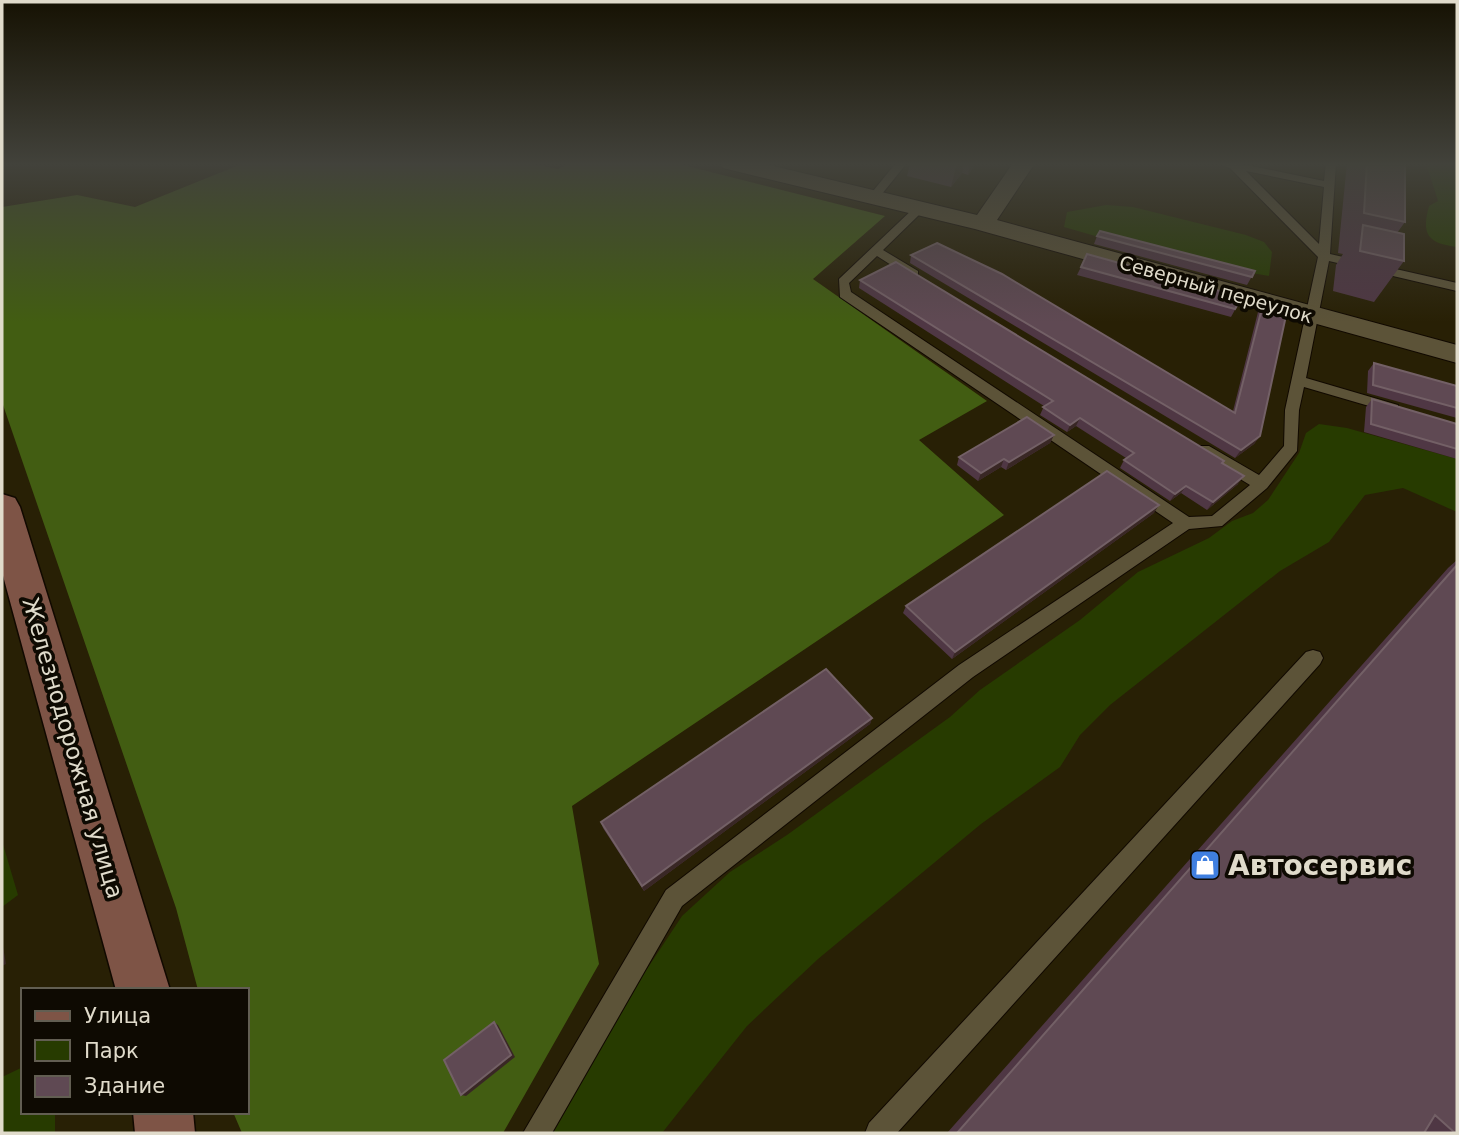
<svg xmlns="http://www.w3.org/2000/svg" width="1459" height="1135" font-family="'DejaVu Sans',sans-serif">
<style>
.green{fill:#273b00}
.forest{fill:#425d12}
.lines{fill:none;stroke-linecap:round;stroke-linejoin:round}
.lane-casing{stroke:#110900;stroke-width:2}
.street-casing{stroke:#110900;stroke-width:2}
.secondary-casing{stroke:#110900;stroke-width:3}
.lane{fill:#5c5338;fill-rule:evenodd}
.street{fill:#5c5338;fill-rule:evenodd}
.secondary{fill:#7e5446;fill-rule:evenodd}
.wall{fill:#4f3744}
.shaded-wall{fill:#392725}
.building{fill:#5f4953;stroke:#736066;stroke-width:2}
.labels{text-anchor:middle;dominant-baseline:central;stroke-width:7;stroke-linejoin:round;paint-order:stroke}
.far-street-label{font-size:19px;fill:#e0dbcb;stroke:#0e0a02}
.street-label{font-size:23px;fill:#e0dbcb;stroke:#0e0a02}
.near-poi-label{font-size:28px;font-weight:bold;fill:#e0dbcb;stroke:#0e0a02;text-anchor:start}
</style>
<rect width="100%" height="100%" fill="#282005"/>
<path class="green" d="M1426 163H1457V247C1428 243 1421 235 1429 206L1438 201Z
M1106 205 1133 207 1246 235 1264 242 1272 252 1269 276 1182 261 1064 227 1067 212Z
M1319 424 1347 428 1457 459V512L1403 488 1365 495 1329 542 1280 571 1110 705 1080 735 1060 767 981 824 818 959 747 1026 662 1133H553L645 972 682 916 730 872 787 835 950 717 980 690 1080 620 1138 572 1209 538 1232 521 1253 513 1268 500 1299 453 1306 433Z
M2 841 18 895 2 907Z
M23 1067V1112H55V1133H2V1077Z"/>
<path class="forest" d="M244 163H528L558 169 572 163H675L885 216 813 279 987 401 919 440 1004 515 572 806 599 964 503 1133H242L233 1112H247V990H198L176 908 2 402V207L77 195 135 207Z"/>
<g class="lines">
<g class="lane-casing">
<path id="lane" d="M896 163H907L877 200H869V196Z
M1216 163H1237L1324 181 1326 163H1336L1330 254 1457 283V291L1329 261 1306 378 1398 405V411L1393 413 1304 387 1299 410 1297 451 1267 488 1222 526 1189 529 973 677 682 906 552 1133H523L666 890 959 665 1173 523 840 297 839 279 915 207H923V211L883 250 918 271V277H910L877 256 849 283 851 292 1189 517 1212 516 1250 485 1199 454 1196 450 1199 446H1209L1259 475 1284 446 1285 410 1318 257 1230 168ZM1246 171 1324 187 1319 244Z
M1313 650 1320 652 1323 658 1320 664 897 1133H865L869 1123 1306 652Z"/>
</g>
<g class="street-casing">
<path id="street" d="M720 163H761L977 215 1013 163H1035L997 220 1457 345V363L975 229 723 168Z"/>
</g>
<g class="secondary-casing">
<path id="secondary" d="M2 494 15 498 20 507 170 990H116L2 572Z
M133 1112H193L195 1133H135Z"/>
</g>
<use href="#lane" class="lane"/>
<use href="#street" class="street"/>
<use href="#secondary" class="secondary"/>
</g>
<path class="wall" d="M910 163H976L968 175 962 173 951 187 907 176Z
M1347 163H1405V222L1397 233 1404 261 1374 302 1333 291 1336 265 1343 254 1338 253Z
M1097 236 1255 271 1247 285 1094 244Z
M911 255 1233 411 1258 312 1263 304 1260 436 1254 444 1235 458 910 263Z
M1081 267 1242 297 1231 317 1077 275Z
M860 280 1224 461 1223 464 1238 484 1207 510 1181 493 1170 501 1120 468 1124 460 1126 458 1076 426 1067 432 1040 415 1044 406 859 288Z
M1374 363 1457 386V418L1367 393 1368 371Z
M1372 399 1457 424V459L1364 432 1366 407Z
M1054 435 1050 443 1006 470 1001 467 978 481 957 465 959 457Z
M1154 513 952 659 903 613 906 606Z
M1457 560V1133H947L1448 568Z
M872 718 870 724 644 891 603 828 601 822Z"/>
<path class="shaded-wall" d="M957 163H964L962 173 951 187Z
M970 163H976L968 175Z
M1080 418 1076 426 1067 432 1070 425Z
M1054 435 1050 443 1006 470 1009 462Z
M1260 436 1254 444 1235 458 1241 450Z
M1004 459 1001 467 978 481 981 473Z
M1244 476 1238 484 1207 510 1213 502Z
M1186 486 1181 493 1170 501 1175 494Z
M1159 505 1154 513 952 659 955 652Z
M872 718 870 724 644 891 642 886Z
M2 941 6 964 2 966Z
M494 1022 498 1025 515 1057 466 1096 461 1095Z"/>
<path class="building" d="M1367 163H1405V222L1364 213Z
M1363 225 1404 234V261L1360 251Z
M1100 231 1255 271 1252 277 1097 236Z
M937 243 1002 274 1235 413 1263 304 1287 311 1260 436 1241 450 911 255Z
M1087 254 1242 297 1235 309 1081 267Z
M896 262 1224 461 1222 463 1244 476 1213 502 1186 486 1175 494 1124 460 1134 453 1080 418 1070 425 1043 407 1053 401 860 280Z
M1374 363 1457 386V408L1373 385Z
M1372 399 1457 424V449L1371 424Z
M1027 417 1054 435 1009 462 1004 459 981 473 959 457Z
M1107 471 1159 505 955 652 906 606Z
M1457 565V1133H1455L1435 1115 1424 1133H957Z
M826 669 872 718 642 886 601 822Z
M494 1022 511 1055 461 1095 444 1060Z"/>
<linearGradient id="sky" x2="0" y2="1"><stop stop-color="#161203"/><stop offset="0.51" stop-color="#42423b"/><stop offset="1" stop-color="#42423b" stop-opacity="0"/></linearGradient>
<rect width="1459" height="322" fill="url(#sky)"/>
<defs>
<g id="shop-square" transform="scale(1.575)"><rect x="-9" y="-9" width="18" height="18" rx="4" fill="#3f7fe0" stroke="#0e0a02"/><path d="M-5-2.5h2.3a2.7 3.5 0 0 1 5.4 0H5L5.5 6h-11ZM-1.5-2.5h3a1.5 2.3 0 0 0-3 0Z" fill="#fff"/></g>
</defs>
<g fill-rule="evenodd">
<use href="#shop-square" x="1205" y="865"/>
</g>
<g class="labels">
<g class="far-street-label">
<text transform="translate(1216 289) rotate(16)">Северный переулок</text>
</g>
<g class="street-label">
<text transform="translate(73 748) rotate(74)">Железнодорожная улица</text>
</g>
<g class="near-poi-label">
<text x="1228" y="865">Автосервис</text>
</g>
</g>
<rect width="1459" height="1135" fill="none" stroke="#e0dbcb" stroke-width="7"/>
<rect x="21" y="988" width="228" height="126" fill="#0e0a02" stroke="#625e52" stroke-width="2"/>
<rect x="35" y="1011" width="35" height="10" fill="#7e5446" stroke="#625e52" stroke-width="2"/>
<text x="84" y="1023" font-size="21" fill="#e0dbcb">Улица</text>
<rect x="35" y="1040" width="35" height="21" fill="#273b00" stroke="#625e52" stroke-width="2"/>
<text x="84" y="1058" font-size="21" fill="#e0dbcb">Парк</text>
<rect x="35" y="1076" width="35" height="21" fill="#5f4953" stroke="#625e52" stroke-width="2"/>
<text x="84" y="1093" font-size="21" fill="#e0dbcb">Здание</text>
</svg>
